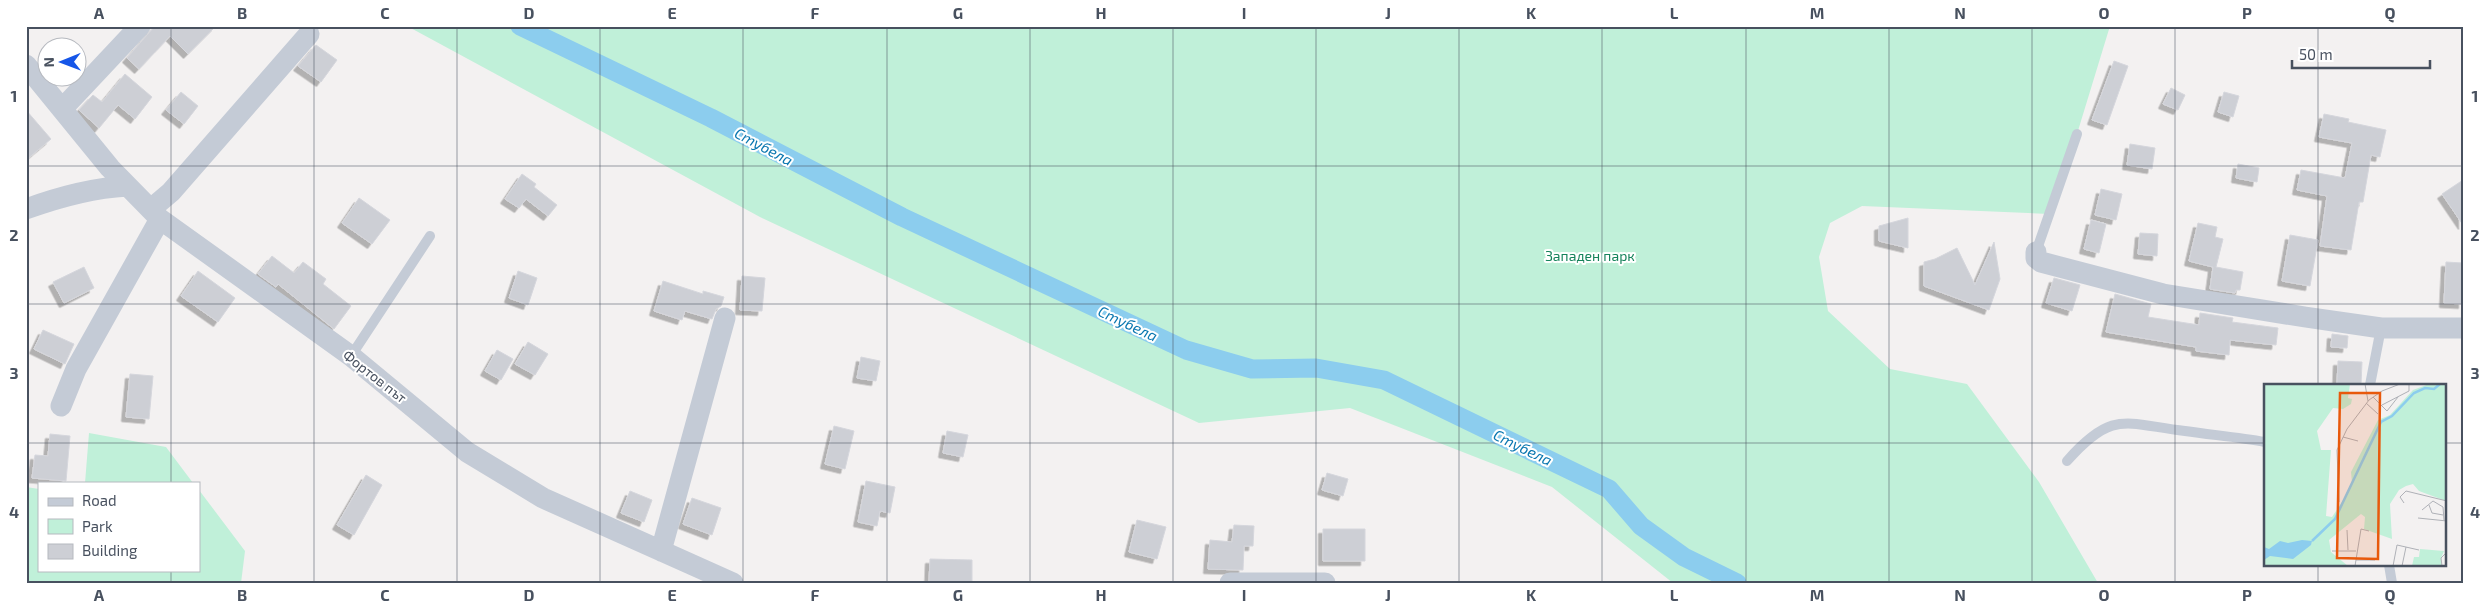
<svg xmlns="http://www.w3.org/2000/svg" width="2489" height="609" font-family="'Exo 2',sans-serif">
<style>
.green{fill:#c0f0d9}
.lines{fill:none;stroke-linecap:round;stroke-linejoin:round}
.canal{stroke:#8ccdee;stroke-width:19}
.building{fill:#cdcfd5;stroke:#d5d6dc;filter:url(#shadow)}
.lane{stroke:#c4cbd6;stroke-width:10}
.street{stroke:#c4cbd6;stroke-width:21}
.grid{fill:none;stroke:#48515f;stroke-width:1;stroke-opacity:0.55}
.labels{text-anchor:middle;dominant-baseline:central;stroke-width:4;stroke-linejoin:round;paint-order:stroke}
.park-label{font-size:14px;fill:#16835b;stroke:#fff}
.street-label{font-size:14px;fill:#48515f;stroke:#fff}
.water-label{font-size:15px;font-style:italic;fill:#0a77b0;stroke:#fff}
.inset-river{fill:none;stroke:#8ccdee;stroke-width:2.5}
.inset-road{fill:none;stroke:#afb1b7;stroke-width:1}
.view{fill:#e8590c;fill-opacity:0.15;stroke:#e8590c;stroke-width:2.5}
.inset-edge{fill:none;stroke:#48515f;stroke-width:2.5}
.neatline{fill:none;stroke:#48515f;stroke-width:2}
.grid-label{font-size:16px;text-anchor:middle;font-weight:bold;fill:#48515f}
</style>
<defs>
<filter id="shadow"><feDropShadow dx="-4.5" dy="4.5" stdDeviation="0" flood-color="#0004"/></filter>
</defs>
<rect width="100%" height="100%" fill="#f3f1f1"/>
<path class="green" d="M407 26H2110L2077 134 2049 214 1862 206 1830 223 1819 257 1828 311 1890 369 1967 384 2039 482 2098 583H1673L1552 487 1350 408 1199 423 760 217Z
M89 433 166 447 193 483H85Z
M26 487 39 489V570H199V490L245 551 241 583H26Z"/>
<g class="lines">
<path class="canal" d="M520 26 711 118 902 217 1186 350 1252 369 1316 368 1384 380 1609 489 1641 526 1684 557 1737 583"/>
</g>
<path class="building" d="M155 26H216L188 54 170 36 139 69 127 58Z
M316 45 337 60 321 82 298 66Z
M2114 61 2128 66 2107 125 2092 120Z
M125 74 152 97 135 119 118 105 99 128 79 110 93 95 102 102Z
M2171 88 2185 95 2178 110 2163 104Z
M181 92 198 106 184 124 166 110Z
M2224 92 2239 96 2233 117 2218 112Z
M26 110 51 139 26 160Z
M2324 114 2349 119 2348 122 2386 130 2380 157 2371 155 2363 202H2359L2351 250 2320 246 2327 196 2297 190 2301 170 2345 178 2352 143 2319 137Z
M2130 144 2155 148 2152 169 2127 165Z
M2238 164 2259 168 2257 182 2236 178Z
M522 174 536 184 534 187 557 205 548 216 526 199 519 208 505 199Z
M2463 180V225L2442 194Z
M2101 189 2122 194 2116 220 2095 215Z
M359 198 390 220 372 244 342 223Z
M1908 218V248L1879 241V226Z
M2091 220 2106 224 2099 253 2084 249Z
M2198 223 2217 227 2215 237 2223 239 2216 267 2243 272 2240 290H2236L2235 293 2210 289 2213 267 2189 261Z
M2140 233 2158 234 2157 256 2138 254Z
M2290 235 2318 240 2310 286 2282 281Z
M1994 242 2000 279 1989 310 1924 286V262L1935 259 1957 248 1975 285Z
M272 256 294 273 303 262 326 279 323 284 351 306 334 329 278 284 276 287 258 274Z
M2446 262 2463 263V304L2444 303Z
M84 267 94 288 64 303 53 282Z
M198 271 235 298 218 322 181 296Z
M518 271 537 278 528 305 509 298Z
M742 276 765 278 762 311 740 310Z
M2054 278 2080 285 2072 311 2046 303Z
M663 281 703 294V291L724 297 721 306 716 309 712 319 685 311 682 320 654 311Z
M2115 294 2151 304 2148 317 2199 325 2200 313 2233 318 2232 322 2278 328 2276 345 2230 340 2229 355 2196 351V347L2106 332Z
M43 330 74 344 65 364 34 349Z
M2332 334 2348 336 2347 348 2331 347Z
M528 342 548 354 535 375 515 364Z
M497 350 513 359 501 380 485 371Z
M861 357 880 361 876 381 857 378Z
M2338 361 2362 362 2361 385H2337Z
M130 374 153 376 149 419 126 417Z
M834 426 854 431 845 469 825 464Z
M947 431 968 435 963 457 943 453Z
M50 434 70 436 66 481 32 478 35 455 48 456Z
M1327 473 1348 479 1343 496 1322 490Z
M366 475 382 485 354 535 337 525Z
M866 481 895 487 890 513 880 511 877 526 858 522Z
M630 491 652 500 644 522 621 513Z
M692 498 721 508 712 535 683 524Z
M1137 520 1166 527 1157 559 1129 552Z
M1234 525 1254 526 1253 546H1244L1243 570 1208 569 1210 540 1232 542Z
M1323 529H1365V561H1323Z
M930 559 972 560V583H929Z"/>
<g class="lines">
<path class="lane" d="M2036 252 2077 134
M351 356 430 236
M2370 385 2381 328
M2067 461C2113 409 2125 424 2185 431 2212 435 2238 437 2265 442
M2389 565 2392 583"/>
<path class="street" d="M26 65 110 168 160 219 351 356 467 452 543 498 733 583
M63 108 140 26
M26 209C59 197 92 188 127 186
M151 209 171 192 309 34
M2036 252V258L2041 262 2163 294 2305 317 2381 328H2463
M61 406 76 369 160 219
M661 551 725 318
M1230 583H1325"/>
</g>
<path class="grid" d="M171 26V483M314 26V583M457 26V583M600 26V583M743 26V583M887 26V583M1030 26V583M1173 26V583M1316 26V583M1459 26V583M1602 26V583M1746 26V583M1889 26V583M2032 26V583M2175 26V583M2318 26V385M26 166H2463M26 304H2463M26 443H2265M2445 443H2463M2318 565V583M171 570V583"/>
<g class="labels">
<g class="park-label">
<text x="1590" y="255">Западен парк</text>
</g>
<g class="street-label">
<text transform="translate(375 376) rotate(38)">Фортов път</text>
</g>
<g class="water-label">
<text transform="translate(764 146) rotate(28)">Стубела</text>
<text transform="translate(1128 323) rotate(25)">Стубела</text>
<text transform="translate(1523 447) rotate(26)">Стубела</text>
</g>
</g>
<g transform="translate(2264 384)">
<rect width="182" height="182" fill="#f3f1f1"/>
<path d="M0 0H86L84 14 88 15 87 20 79 25 69 24 53 47 57 66H67L62 132 68 133 82 112 88 99 87 88 114 36 126 31 149 6 165 0H182V117L155 107 149 100 142 102 135 106 126 120 128 155 100 145 101 133 97 130 65 156 67 168 84 182H0ZM156 165 180 167 177 174 178 182H148L150 173H155Z" fill="#c0f0d9"/>
<path d="M38 156 48 157 47 161 29 175 6 172 0 176V163L5 165 16 157 24 159Z" fill="#8ccdee"/>
<path class="inset-river" d="M48 157 71 135 117 38 128 32 150 9 161 4 170 5 176 0"/>
<path class="inset-road" d="M101 0 104 17M109 13 123 27 134 13M102 19 114 30M118 21 145 7V0M79 53 94 57M75 118 73 66 83 45 105 16 118 7 136 0M140 119 136 113 142 107 183 117M165 121 168 129 179 131M158 126 169 117 179 123 180 136M154 134 183 137M83 146 84 166M68 167H92M92 176H111M91 182 97 145 105 147M129 182 133 161 155 166M138 182 142 163M178 182 177 174 183 168"/>
<path class="view" d="M76 9H116L114 175 73 174Z"/>
<rect width="182" height="182" class="inset-edge"/>
</g>
<rect width="2489" height="609" fill="none" stroke="#ffffff" stroke-width="55"/>
<rect x="38" y="482" width="162" height="90" fill="#ffffff" stroke="#b6b9bf"/>
<rect x="48" y="498" width="25" height="8" fill="#c4cbd6" stroke="#b6b9bf"/>
<text x="82" y="506" font-size="15" fill="#48515f">Road</text>
<rect x="48" y="519" width="25" height="15" fill="#c0f0d9" stroke="#b6b9bf"/>
<text x="82" y="532" font-size="15" fill="#48515f">Park</text>
<rect x="48" y="544" width="25" height="15" fill="#cdcfd5" stroke="#b6b9bf"/>
<text x="82" y="556" font-size="15" fill="#48515f">Building</text>
<g transform="translate(62 62) rotate(269)"><circle r="24" fill="#ffffff" stroke="#b6b9bf"/>
<path d="M0-4L9 19L0 12L-9 19Z" fill="#1656e8"/>
<text y="-8" font-size="14" font-weight="bold" text-anchor="middle" fill="#48515f">N</text>
</g>
<path d="M2292 60v8h138v-8" fill="none" stroke="#48515f" stroke-width="2.5"/>
<text x="2299" y="60" font-size="15" fill="#48515f" stroke="#ffffff" stroke-width="4" paint-order="stroke">50 m</text>
<rect x="28" y="28" width="2434" height="554" class="neatline"/>
<g class="grid-label">
<text x="99" y="19">A</text>
<text x="242" y="19">B</text>
<text x="385" y="19">C</text>
<text x="529" y="19">D</text>
<text x="672" y="19">E</text>
<text x="815" y="19">F</text>
<text x="958" y="19">G</text>
<text x="1101" y="19">H</text>
<text x="1244" y="19">I</text>
<text x="1388" y="19">J</text>
<text x="1531" y="19">K</text>
<text x="1674" y="19">L</text>
<text x="1817" y="19">M</text>
<text x="1960" y="19">N</text>
<text x="2104" y="19">O</text>
<text x="2247" y="19">P</text>
<text x="2390" y="19">Q</text>
<text x="14" y="102">1</text>
<text x="2475" y="102">1</text>
<text x="14" y="241">2</text>
<text x="2475" y="241">2</text>
<text x="14" y="379">3</text>
<text x="2475" y="379">3</text>
<text x="14" y="518">4</text>
<text x="2475" y="518">4</text>
<text x="99" y="601">A</text>
<text x="242" y="601">B</text>
<text x="385" y="601">C</text>
<text x="529" y="601">D</text>
<text x="672" y="601">E</text>
<text x="815" y="601">F</text>
<text x="958" y="601">G</text>
<text x="1101" y="601">H</text>
<text x="1244" y="601">I</text>
<text x="1388" y="601">J</text>
<text x="1531" y="601">K</text>
<text x="1674" y="601">L</text>
<text x="1817" y="601">M</text>
<text x="1960" y="601">N</text>
<text x="2104" y="601">O</text>
<text x="2247" y="601">P</text>
<text x="2390" y="601">Q</text>
</g>
</svg>
